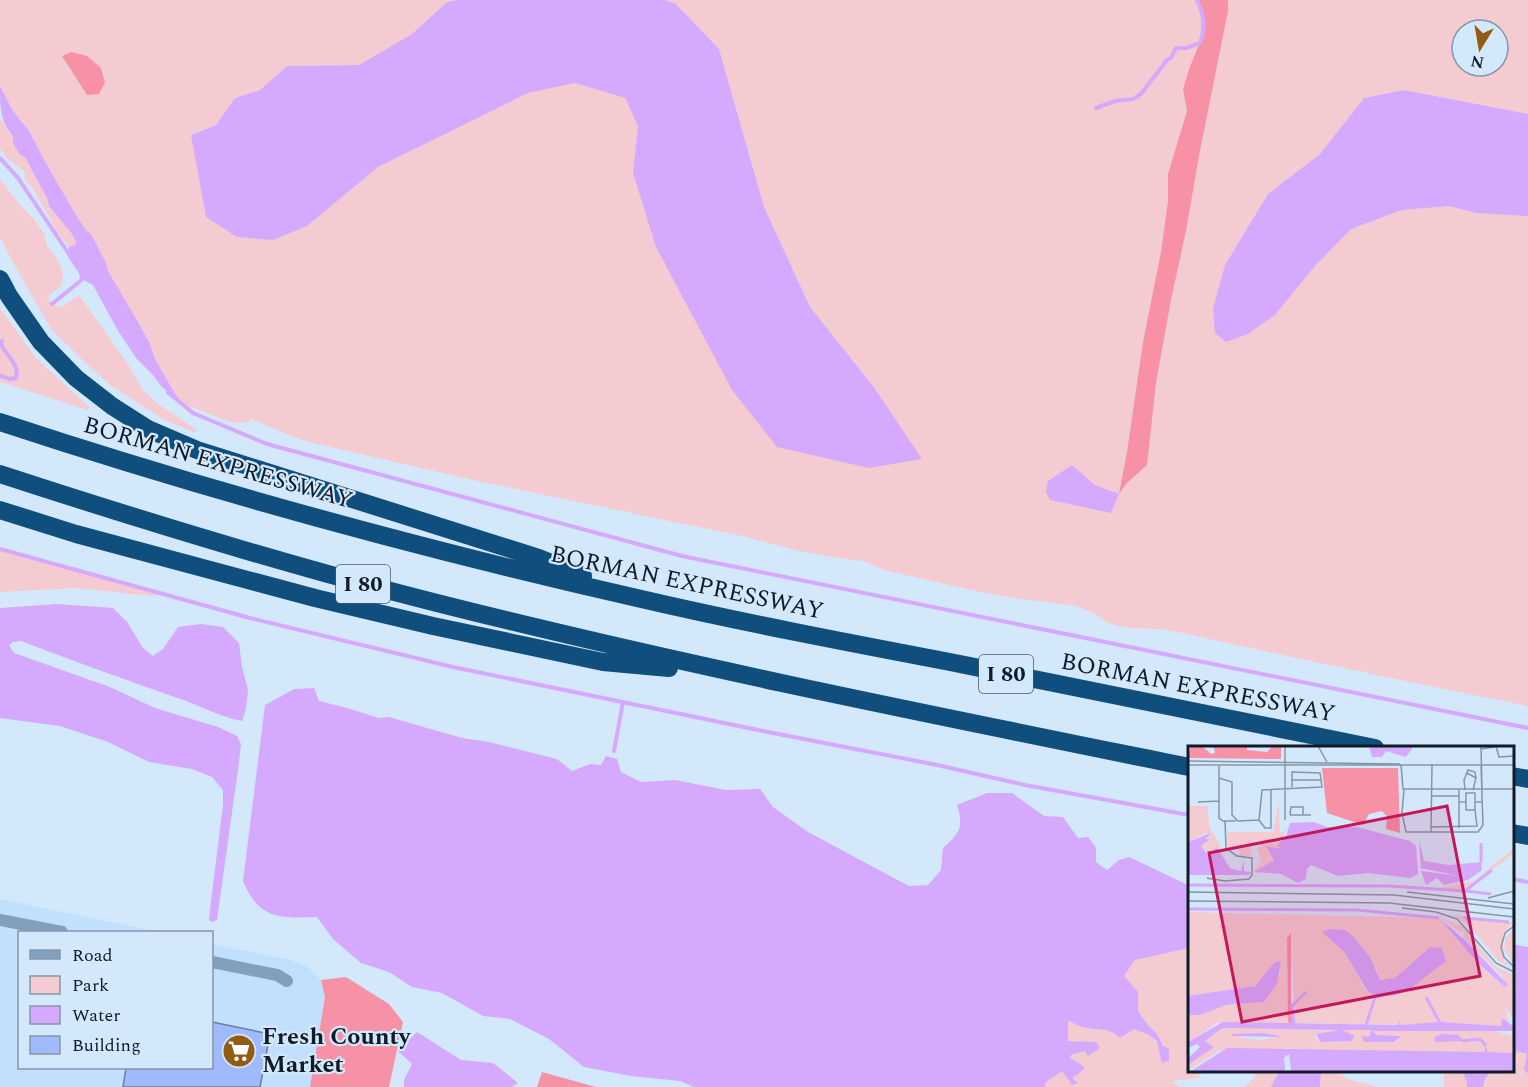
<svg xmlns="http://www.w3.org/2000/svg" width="1528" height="1087" font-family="Spectral,serif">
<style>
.built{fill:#c1e0fe}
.green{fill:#f3cbd1;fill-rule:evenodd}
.forest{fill:#f691a6}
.water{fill:#d4a9fe}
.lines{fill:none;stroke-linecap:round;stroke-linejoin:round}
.stream{stroke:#d4a9fe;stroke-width:4}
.building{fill:#9fbbfd;stroke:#6e7da0;stroke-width:1.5}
.minor{stroke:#81a0be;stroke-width:12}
.motorway{stroke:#0f4e7d;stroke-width:18}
.labels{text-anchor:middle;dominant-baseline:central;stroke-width:4.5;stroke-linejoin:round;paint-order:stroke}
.shield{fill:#d4e8fc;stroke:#4a5866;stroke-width:1.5}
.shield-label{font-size:22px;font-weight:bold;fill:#0f1b26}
.street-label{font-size:24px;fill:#0f1b26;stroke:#d4e8fc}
.poi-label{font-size:24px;font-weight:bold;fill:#0f1b26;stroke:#d4e8fc;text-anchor:start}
.inset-river{fill:none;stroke:#d4a9fe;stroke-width:3}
.inset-road{fill:none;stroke:#8596a6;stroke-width:1.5}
.view{fill:#c2185b;fill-opacity:0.15;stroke:#c2185b;stroke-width:3}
.inset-edge{fill:none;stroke:#0f1b26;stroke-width:3}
</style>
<rect width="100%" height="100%" fill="#d4e8fc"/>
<path class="built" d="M0 899 159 932H20V1068H212V944L291 960 307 966 321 980 325 997 316 1087H0Z"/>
<path class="green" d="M0 0H457L447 2 412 34 359 65 287 66 260 90 235 98 216 125 191 135 307 226 378 167 528 93 575 83 625 98 638 126 633 173 873 386 810 307 764 207 719 49 676 4 665 0H1197L1203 12 1204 32 1189 69 1183 89 1188 111 1168 174V201L1161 252 1143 342 1127 452 1120 493 1127 483 1147 464 1156 383 1171 300 1186 231 1199 156 1228 11V0H1528V114L1404 90 1364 98 1320 154 1268 194 1225 265 1314 267 1350 229 1402 210 1449 206 1476 213 1528 216V706C1413 683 1298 659 1183 633L1159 629 1131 628 1118 626 1106 622 1095 614 1077 606 1012 598 967 589 884 570 863 561 830 557 796 550 742 536 473 480 309 442 293 437 252 419C238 433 203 407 184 406L174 392 155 359 150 344 138 322 108 271 106 263 91 234 86 230 76 215 47 165 29 131 13 111 0 86ZM1462 30H1498V66H1462ZM71 52 95 64 101 68 105 83 99 94 87 95 62 56ZM1072 465 1095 485 1048 481Z
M0 118 9 133 13 136V143L20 155 25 157 47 198 49 206 72 234 76 242 75 246 69 247C63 238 54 230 51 220L31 186 26 181 24 171 8 159 0 149Z
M0 179 19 204 32 217 44 233 47 246 59 262 63 275 62 285 47 297 52 304 61 307 79 295 127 363 143 390 159 405 196 429V433L165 420 113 387 91 368 51 329 16 268 0 237Z
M0 308 36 358 89 407 88 410 0 382Z
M0 549 161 594 150 596 78 588 0 592Z
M1189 948V1070L1202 1071 1198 1078 1173 1081 1179 1087H1045L1046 1082 1062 1071 1072 1084 1077 1083C1070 1077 1076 1069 1079 1063L1070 1058 1071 1055 1085 1051 1096 1042 1068 1041 1067 1020C1073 1023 1080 1026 1086 1028 1101 1031 1108 1028 1120 1038L1134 1029 1149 1035 1157 1041 1161 1060 1164 1064 1163 1046 1157 1034 1148 1025 1138 1011V992L1124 976 1135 960Z
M1517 1051 1528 1055 1524 1069 1528 1074V1087H1483L1485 1078 1490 1073 1500 1074 1501 1071 1512 1070V1059H1513Z
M1321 1070 1338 1071 1347 1079 1379 1087H1320Z
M1257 1071H1280L1271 1087H1244L1252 1081Z
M1444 1071H1462L1467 1083V1087H1444Z"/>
<path class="forest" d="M1197 0H1228V11L1199 156 1186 231 1171 300 1156 383 1147 465 1127 483 1119 494 1127 452 1143 342 1161 252 1168 201V174L1187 111 1183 89 1189 69 1204 32 1203 12Z
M71 52 87 56 101 68 105 83 99 94 87 95 62 56Z
M346 977 389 1004 403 1022 389 1087H310L325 997 321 980Z
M542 1072 596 1087H537Z"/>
<path class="water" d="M457 0H665L676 4 719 49 764 207 810 307 873 386 922 459 869 468 777 447 732 390 656 247 633 173 638 126 625 98 575 83 528 93 378 167 307 226 273 240 237 237 206 217 191 135 216 125 235 98 260 90 287 66 359 65 412 34 447 2Z
M0 86 13 111 29 131 47 165 76 215 86 230 91 234 106 263 108 271 138 322 150 344 155 359 174 392 184 406 161 386 153 375 136 358 117 329 93 285 80 278 79 273 68 257 69 247 75 245 76 242 72 234 49 206 47 198 25 157 20 155 13 143V136C0 122 0 106 0 86Z
M1404 90 1528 114V216L1476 213 1449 206 1402 210 1351 229 1314 267 1275 315 1248 334 1226 342 1215 333 1213 309 1225 265 1268 194 1320 154 1364 98Z
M1072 465 1095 485 1119 494 1111 513 1050 500 1046 492 1048 481Z
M57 604 113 608 127 622 143 648 153 656 163 649 178 627 201 624 223 627 239 643 242 667 248 690 246 709 242 721C223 718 205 708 186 701 131 682 76 662 21 641L13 642 9 645 14 653 110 687 155 708 218 727 237 736 241 744 239 762 217 920 212 922 209 920 210 909 223 805V790L212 777 192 769 149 762 108 742 60 726 0 718V608Z
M314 688 319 701 347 708 379 718 389 717 462 738 489 742 557 759 572 771 590 764 601 765 606 756 617 759 621 772 641 782 675 780 726 790 760 789 773 807 808 832 909 886 928 885 941 870 943 848C960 833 964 827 957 805L987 793H1012L1044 816 1063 817 1078 838 1088 837 1096 848V862L1107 870 1119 860 1129 857 1186 884H1189V948L1135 960 1124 976 1138 992V1011L1148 1025 1157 1034 1163 1046 1169 1049V1061H1165L1163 1064 1161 1060 1157 1041 1149 1035 1134 1029 1120 1038C1108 1027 1101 1031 1087 1028 1080 1027 1074 1023 1068 1021V1041L1096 1042 1100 1048 1088 1056 1085 1051 1071 1055 1070 1058 1079 1063 1085 1068 1077 1075 1073 1077 1074 1080 1078 1083 1072 1085 1062 1071 1046 1082 1045 1087H694L680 1081 631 1076 584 1067 549 1039 510 1019 483 1016 442 993 412 987 389 972 361 963 333 939 317 917C280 918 259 920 243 881L265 705 294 689Z
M1512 944 1528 947V1074L1524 1069 1527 1054 1517 1051 1513 1059H1512Z
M417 1032 461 1060 493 1063 518 1083 512 1087H404V1080L412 1064 398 1051Z
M1280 1070 1321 1071 1320 1087H1271Z
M1462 1071V1070L1501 1071 1500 1074 1490 1073 1485 1078 1483 1087H1467V1083Z"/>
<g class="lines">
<path class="stream" d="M1096 108 1115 101 1133 99 1141 94 1167 60 1171 58 1176 48H1186L1200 43C1206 28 1204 14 1197 0
M0 158 18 178 71 257
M52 304 84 278
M0 376 10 379 16 378C20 364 6 356 1 344L2 341
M168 392 170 394 193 413 267 444 682 556 1528 728
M0 549 250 618 453 667 763 731 937 765 1025 785 1189 815
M614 751 623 702
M1512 879 1528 882"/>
</g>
<path class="building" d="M212 1022 270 1034 260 1087H123L126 1068H212Z"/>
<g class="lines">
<path class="minor" d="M0 920 62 932
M212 962 277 975 287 981"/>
<path class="motorway" d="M0 279 9 296 41 342 76 378 112 406 148 429 197 450 539 558 583 576
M0 422C209 491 422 549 637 598 740 622 845 642 950 662 1091 691 1233 719 1375 748
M0 474C144 521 290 566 437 603 686 666 938 716 1189 767
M0 510 76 534 315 598 433 626 603 662 669 668
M1512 776 1528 779
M1512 833 1528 836"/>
</g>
<defs>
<g id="supermarket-disc" transform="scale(1.725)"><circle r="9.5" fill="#935c14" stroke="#d4e8fc"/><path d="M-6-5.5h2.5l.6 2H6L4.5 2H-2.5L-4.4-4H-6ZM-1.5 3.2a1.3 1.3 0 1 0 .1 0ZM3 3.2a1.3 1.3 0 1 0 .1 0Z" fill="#fff"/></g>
</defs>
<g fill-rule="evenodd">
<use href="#supermarket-disc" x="239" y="1051"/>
</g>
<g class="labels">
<g class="shield">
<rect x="336" y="565" width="54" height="38" rx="4.5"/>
<rect x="979" y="655" width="54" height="38" rx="4.5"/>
</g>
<g class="shield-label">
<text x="363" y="584">I 80</text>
<text x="1006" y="674">I 80</text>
</g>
<g class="street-label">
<text transform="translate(218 463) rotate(16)">BORMAN EXPRESSWAY</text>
<text transform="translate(687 583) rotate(12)">BORMAN EXPRESSWAY</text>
<text transform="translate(1198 688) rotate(11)">BORMAN EXPRESSWAY</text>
</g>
<g class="poi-label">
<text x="262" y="1037">Fresh County<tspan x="262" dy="28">Market</tspan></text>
</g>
</g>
<g transform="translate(1188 746)">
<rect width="326" height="326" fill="#d4e8fc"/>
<path d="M0 49 1 60H20L21 81 32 98 34 113 30 101 24 112 13 100 21 93 18 87 0 96ZM91 56 92 87 98 85 90 101 95 103 81 104 86 115 66 126 73 113 69 103 74 95 64 99 63 110H53L51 103 40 101 39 86H85ZM325 103V108L277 144 249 142 286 135ZM0 166 251 172 301 228 321 244 313 229 275 191 276 185 271 186 249 169 274 180 307 220 325 229V247H322L325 250V272L317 261 322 280 107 277 103 189 99 192 100 278 29 277 0 296V269L38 259 76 256 93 226 79 228 75 235 60 242 0 250ZM144 196 188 222 192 234 207 232 238 204 255 217 222 243 205 250H187L178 244 157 207ZM266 169 325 176 315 188 316 215 325 222 312 216 283 182ZM325 184V218L316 202 318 191ZM34 282 152 284 129 288 126 290 133 296 163 295 166 290 153 284H183L181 291 173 290 176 295 190 296H208L214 289H189L184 284 306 285 325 290V307L300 306 298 301V306L32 304 0 325V319L26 301 17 295ZM76 287 94 290 71 294 44 290Z" fill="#f3cbd1" fill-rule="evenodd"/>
<path d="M3 0 15 1 23 8 27 7 26 1 59 0V4L79 6 85 0H93V13L0 12ZM134 22H210L212 87 198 83 199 70 194 65 181 68 175 79 139 67ZM103 187V270L107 276 103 278 100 276 99 192Z" fill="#f691a6"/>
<path d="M181 0H223L224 3 218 11 198 5 194 11H184ZM126 76 139 81H169L222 95 228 100 230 128 222 132 180 127 150 130 123 119 119 123 118 133 110 137 93 128 66 126 86 114 78 100 94 103 89 100 98 90 102 77ZM23 87 18 93H22L13 100 22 112 28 100 42 122 53 125 56 114V125L63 126 61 129H0V96ZM231 93 236 115 261 119 293 116 294 124 280 134 256 139 249 132 238 139 233 125 271 130 233 122ZM251 172 271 189 320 244 289 216ZM142 183 157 184 166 191 182 211 192 234 207 232 242 201 254 202 258 215 222 243 205 250H187L179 244 157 207 134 186ZM93 215 89 238 76 256 38 259 12 269H0V250L67 240 87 216ZM314 272 325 280V285H184L189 289 214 290 206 296H176L173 289 181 291 183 284H154L167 290 163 295 133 296 128 288 152 284 34 282 17 295 26 301 0 319V312L12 301 9 298 0 302V296L35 276 209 279 212 274 211 279 251 276 313 280ZM76 287 95 291 44 290 45 288ZM255 288 270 289 277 295 247 296 246 291ZM297 299 300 306 325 307V325H103L101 308 96 312 97 325H3L39 302 297 306Z" fill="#d4a9fe"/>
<path class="inset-river" d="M293 117V97M0 139 201 140 277 145 304 124M278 145 303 148M0 163 169 164 251 172M282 177 278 172 321 176M273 192 319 240M238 251 252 277M106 278 104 260 118 246M178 279 188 248M274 295 292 293 298 300"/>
<path class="inset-road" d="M97 0V69M130 0 139 16M293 0 294 43M308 0 311 11 326 10M293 3 313 0M0 15 212 18M213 18 215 43H326M0 19H326M31 20V72L35 75H48M97 21V74M279 27 288 32 285 44M31 32 44 36V69L50 75 71 74 74 44 134 41 132 27 104 26V41M104 34H133M216 44 214 67 218 86H290L295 79 293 19M277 44 276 34 280 24 287 26 288 32M243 50H271M10 56 31 55M271 56H278V64H287V56H295M278 56V47H287V55M102 69 103 61H115V69M102 69H123M71 74 77 82H83V43M243 81 289 80 287 64M271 82V44M243 86 244 18M23 133 19 132 37 135 61 133 64 129V112L49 110 38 102 37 75M0 146 206 149 326 163M219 146 326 158M300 152 326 145M0 155 201 157 326 171M214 162 248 166 269 173 308 217 326 226M326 180 317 187 313 201 316 211 326 221"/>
<path class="view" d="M259 60 292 230 54 276 21 107Z"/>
<rect width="326" height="326" class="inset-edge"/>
</g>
<rect x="18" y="931" width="195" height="138" fill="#d4e8fc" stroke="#8596a6" stroke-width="1.5"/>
<rect x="30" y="950" width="30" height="9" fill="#81a0be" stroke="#8596a6" stroke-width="1.5"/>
<text x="72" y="961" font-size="18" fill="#0f1b26">Road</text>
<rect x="30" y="976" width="30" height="18" fill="#f3cbd1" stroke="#8596a6" stroke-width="1.5"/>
<text x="72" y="991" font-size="18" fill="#0f1b26">Park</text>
<rect x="30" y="1006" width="30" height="18" fill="#d4a9fe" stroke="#8596a6" stroke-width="1.5"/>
<text x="72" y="1021" font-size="18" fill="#0f1b26">Water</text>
<rect x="30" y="1036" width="30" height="18" fill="#9fbbfd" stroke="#8596a6" stroke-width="1.5"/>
<text x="72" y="1051" font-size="18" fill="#0f1b26">Building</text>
<g transform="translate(1480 48) rotate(191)"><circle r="28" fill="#d4e8fc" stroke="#8596a6" stroke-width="1.5"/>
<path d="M0-4.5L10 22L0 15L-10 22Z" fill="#935c14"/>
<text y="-9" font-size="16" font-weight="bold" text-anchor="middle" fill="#0f1b26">N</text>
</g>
</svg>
